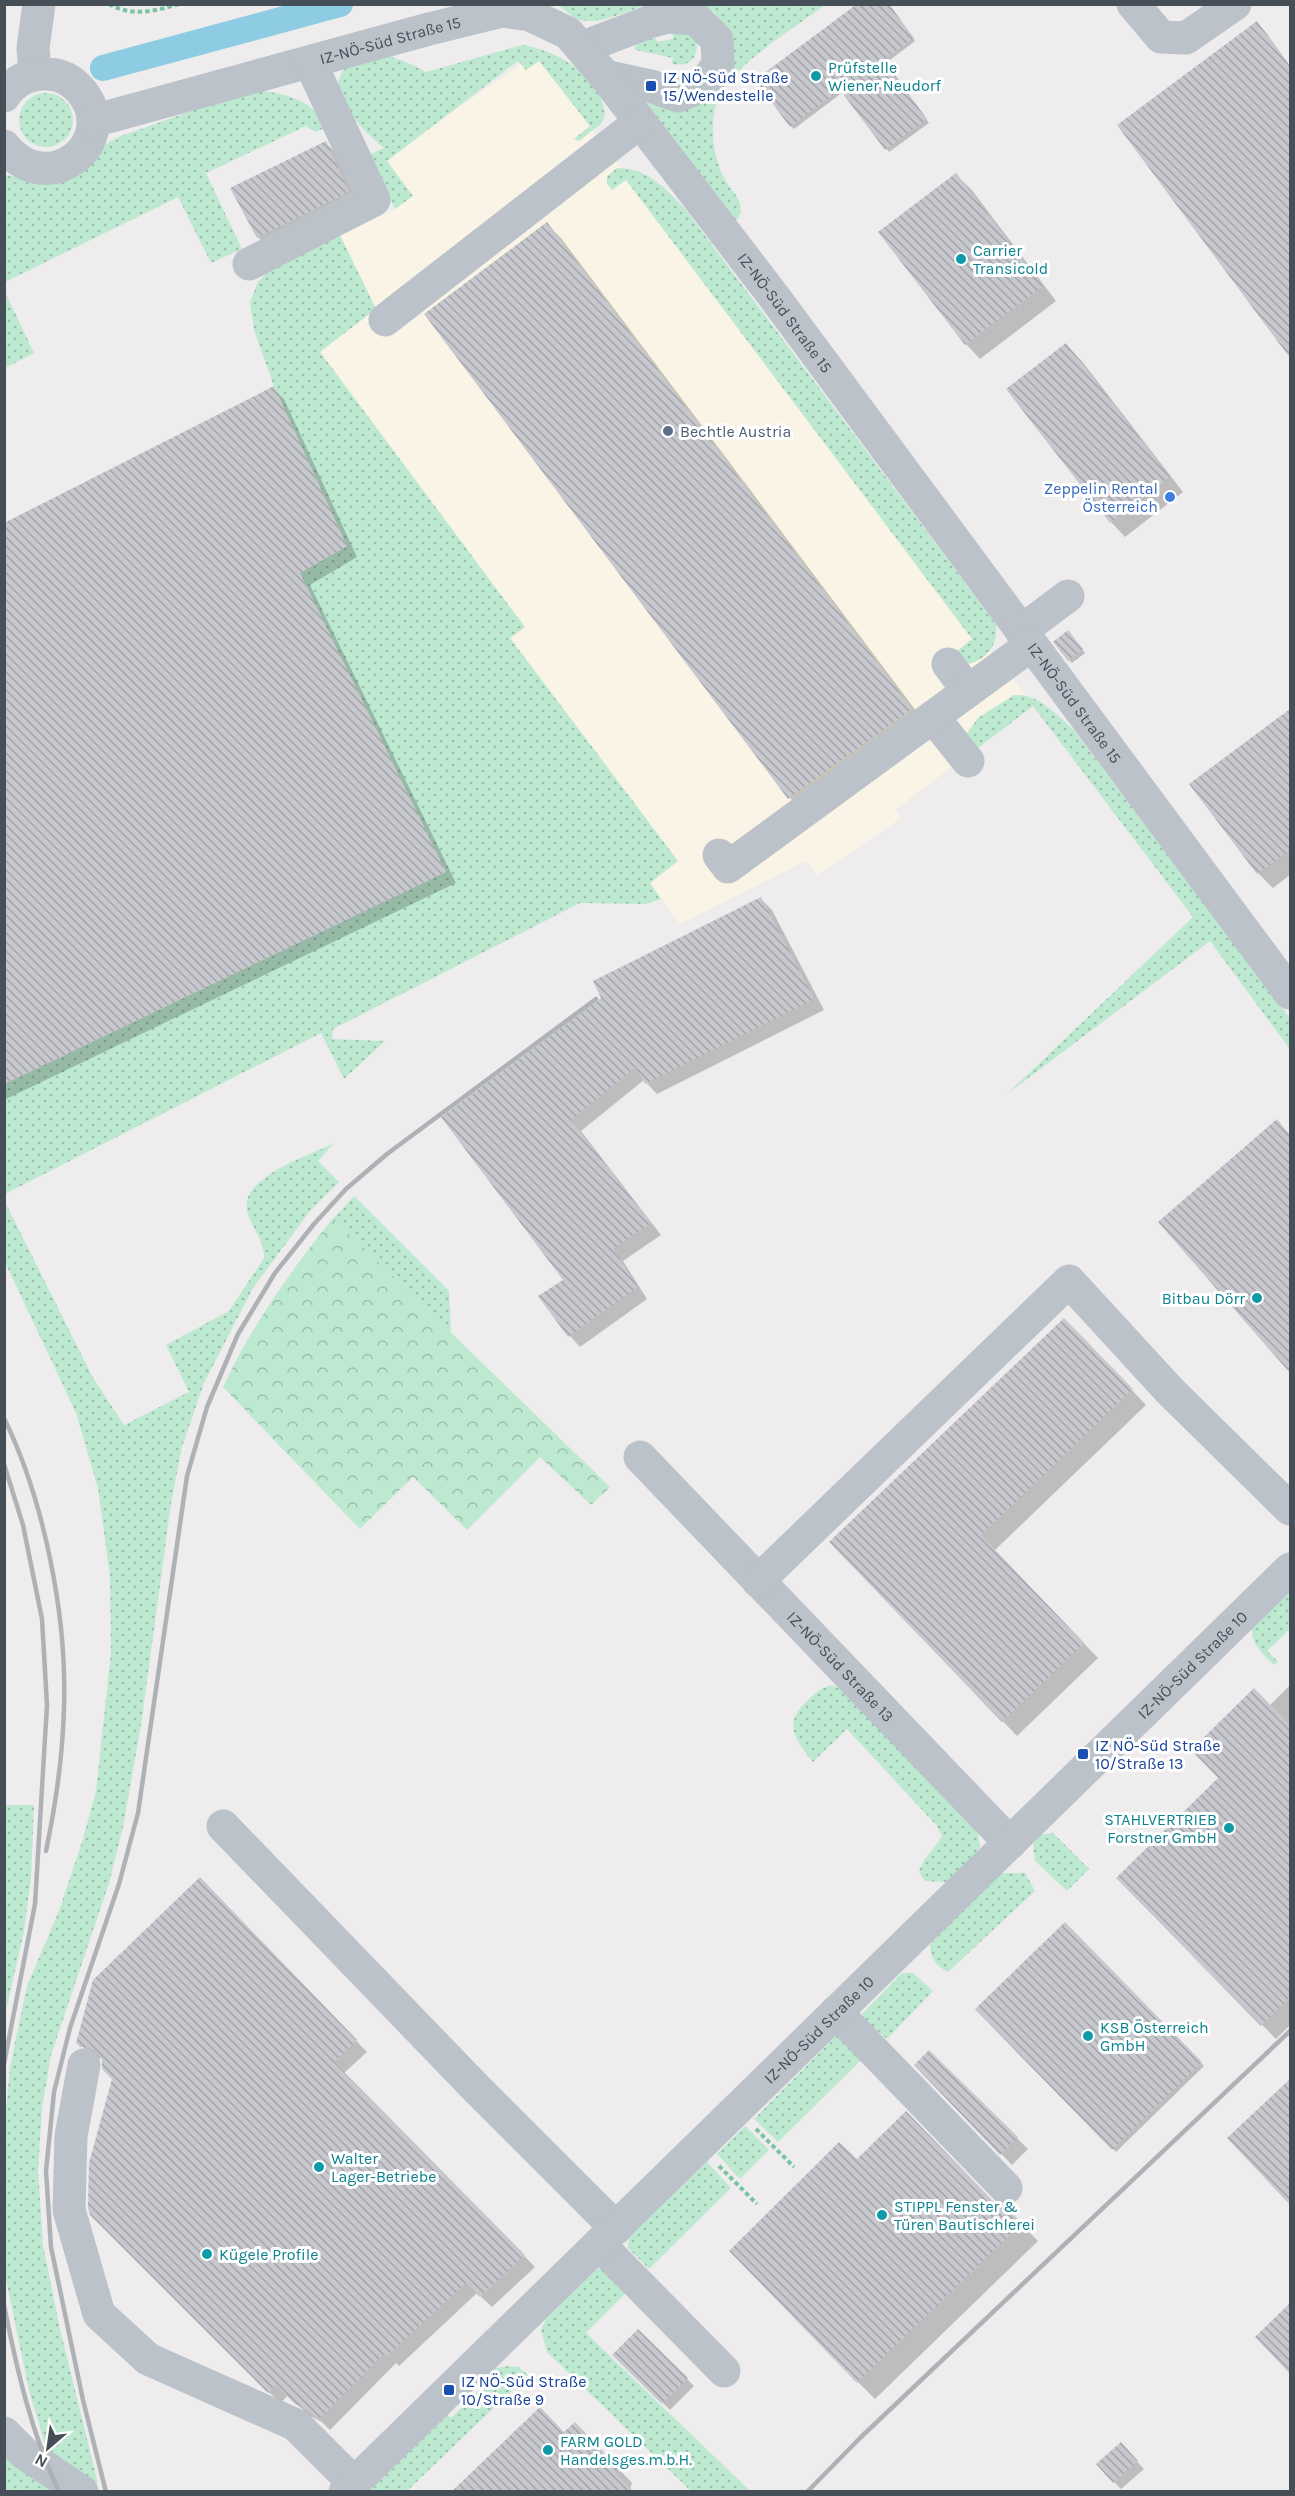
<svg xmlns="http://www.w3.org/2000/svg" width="1295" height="2496" font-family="Karla,sans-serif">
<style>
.commercial{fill:#f9f4e5}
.grass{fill:url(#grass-dots)}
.forest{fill:url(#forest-crowns)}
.shadow{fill:#0003}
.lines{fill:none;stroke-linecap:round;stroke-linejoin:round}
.canal{stroke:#8dcce2;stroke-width:26}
.building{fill:url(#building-back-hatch)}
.path{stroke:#78c4a3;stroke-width:4;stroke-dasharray:4.5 3;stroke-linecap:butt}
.minor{stroke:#bbc2ca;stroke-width:33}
.rail{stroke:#aeb1b6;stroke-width:4.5}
.culture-dot{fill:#0f9aa8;stroke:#fff;stroke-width:2}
.transit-dot{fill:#1a4fb4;stroke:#fff;stroke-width:2}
.service-dot{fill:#5c6f8a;stroke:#fff;stroke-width:2}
.shop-dot{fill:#3f7fe0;stroke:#fff;stroke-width:2}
.labels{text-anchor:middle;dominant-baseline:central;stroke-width:6;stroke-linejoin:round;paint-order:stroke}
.street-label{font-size:16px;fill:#464e57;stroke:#fff}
.culture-label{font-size:16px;fill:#0d838f;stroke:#fff;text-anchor:start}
.transit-label{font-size:16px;fill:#164399;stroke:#fff;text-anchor:start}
.service-label{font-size:16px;fill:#4e5e75;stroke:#fff;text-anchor:start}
.shop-label{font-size:16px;fill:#366cbe;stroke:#fff;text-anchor:end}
</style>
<defs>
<pattern id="grass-dots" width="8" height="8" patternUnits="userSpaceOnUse" patternTransform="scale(1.5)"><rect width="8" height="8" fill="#bde9d1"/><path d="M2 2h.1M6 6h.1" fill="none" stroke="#9bbfac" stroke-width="1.8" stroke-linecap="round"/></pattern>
<pattern id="forest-crowns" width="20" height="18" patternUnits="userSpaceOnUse" patternTransform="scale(1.5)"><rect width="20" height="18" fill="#bde9d1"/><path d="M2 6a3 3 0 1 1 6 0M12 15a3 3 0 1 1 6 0" fill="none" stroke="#9bbfac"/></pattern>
<pattern id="building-back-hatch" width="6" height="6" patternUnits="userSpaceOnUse" patternTransform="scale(1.5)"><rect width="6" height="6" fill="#c7c8ce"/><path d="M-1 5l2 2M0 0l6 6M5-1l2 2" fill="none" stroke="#a3a5aa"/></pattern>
</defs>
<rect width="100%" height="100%" fill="#eeecec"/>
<path class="commercial" d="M535 55 1033 705 895 810 901 818 817 875 806 861 680 924 649 883 677 861 510 638 524 628 319 351 376 309 340 235 395 209 368 155 432 126Z"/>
<path class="grass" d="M558 5H646C626 11 593 29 573 17 568 13 563 8 558 5Z
M700 5H825C797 26 745 58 725 86 706 112 711 156 727 183 735 195 746 204 738 219L733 220 642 103 648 95 675 104 726 32 714 12Z
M673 26 697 39C698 58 691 67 672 64L673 58 636 50 634 48 641 41 656 38 657 42 673 39Z
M522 45C557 50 605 78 605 117L601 124 579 141 574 139 590 126 539 61 526 70 518 61 387 161 413 196 395 209 368 155 384 148C362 130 349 114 336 89 338 84 339 76 343 71 364 42 401 58 426 72Z
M253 89C282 94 314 97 325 128L315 132 306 126 206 173 242 249 211 263 178 197 5 282V175L31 179 102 147 116 138Z
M19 120a27 27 0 1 1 54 0a27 27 0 1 1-54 0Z
M617 168C648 168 666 189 686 210L996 624C998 644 989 658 969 664L957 651 972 639 626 180 612 190 607 184V176Z
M340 235 376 309 320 352 525 627 510 638 678 861 650 883 661 899 646 904 580 903 333 1029 332 1039 385 1041 344 1079 321 1033 5 1194V1084L446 872 300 573 347 546 274 386 254 330 250 302 258 282 277 262Z
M5 292 34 353 5 368H4Z
M1014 695C1040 694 1054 713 1073 729L1289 1017 1290 1038 1289 1048 1210 941 1007 1094 1193 917 1033 706 978 748 967 733 978 718Z
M334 1143 318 1161 339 1182 310 1211 253 1288 204 1383 182 1447 171 1504 141 1725 123 1827 109 1883 51 2055 42 2108 38 2170 43 2245 59 2325 98 2484 47 2451 29 2390 5 2275 4 2131 10 2067 27 1986 59 1911 83 1839 96 1791 111 1653 110 1576 98 1488 76 1413 5 1262V1202L93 1378 124 1425 189 1392 166 1345 229 1311 264 1258C264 1239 251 1228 247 1210 240 1177 311 1155 334 1143Z
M354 1196 449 1291 451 1333 333 1219Z
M1290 1591V1629L1267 1651 1278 1662 1274 1665C1263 1654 1251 1645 1252 1628Z
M833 1685 843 1691 977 1830 980 1846 975 1857 954 1878 945 1882 925 1881 919 1872C922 1858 935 1849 942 1836L937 1826 847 1729 813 1762C795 1739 782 1723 808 1700 817 1692 822 1687 833 1685Z
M5 1805H34L31 1878 24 1931 5 2015Z
M1053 1833 1089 1869 1067 1891 1035 1861 1033 1844 1040 1835Z
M1000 1873H1025L1035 1891 948 1972C935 1965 931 1959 930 1944Z
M902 1973H913L933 1991 887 2039 867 2022 862 2014Z
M837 2035 862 2059 778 2142 754 2119Z
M745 2126 769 2150 740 2179 717 2154Z
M707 2162 731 2188 649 2269 628 2248 629 2237Z
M597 2269H606L628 2291 586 2333 750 2491H691L547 2352 541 2330 546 2319Z
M509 2366 518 2367 528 2375 407 2491 369 2492 447 2415 451 2418 480 2389 478 2386 496 2368Z
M4 2453 53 2491H5Z"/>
<path class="forest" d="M333 1218 610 1487 591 1505 540 1457 467 1530 413 1477 360 1529 223 1387C252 1325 290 1272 333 1218Z"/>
<path class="shadow" d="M888 4 915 41 886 63 929 123 889 152 843 92 794 129 791 126Z
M1264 30 1290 66V356L1119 126Z
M326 143 337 154 359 203 269 248 258 237Z
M956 175 971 189 1056 301 980 359 966 344 880 233Z
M547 224 561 238 926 724 804 813 790 798 426 314Z
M1066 345 1081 360 1183 492 1125 537 1111 522Z
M273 388 284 399 357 557 310 585 456 883 4 1100V525Z
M1071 635 1085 653 1072 663 1069 660Z
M1290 711V875L1273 888 1258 873 1191 785Z
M761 899 772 910 824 1010 657 1094 644 1080 581 1131 661 1235 623 1261 647 1299 580 1347 570 1336 566 1281 443 1117Z
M1277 1121 1290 1135V1371L1160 1222Z
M1079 1334 1146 1405 994 1551 1098 1658 1017 1736 831 1542Z
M1290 1685V2025L1276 2039 1118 1878 1220 1778 1269 1706Z
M200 1879 367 2052 343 2074 535 2267 492 2307 477 2293 399 2366 396 2363 330 2430 322 2422 308 2415 288 2395 281 2403 279 2402 91 2214 114 2079 103 2059 93 2057 78 2042Z
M1065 1924 1204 2066 1116 2152 977 2009Z
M929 2052 1028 2149 1012 2165 916 2065Z
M1290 2081V2203L1230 2138Z
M993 2203 1005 2208 1038 2241 875 2399 858 2382Z
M1290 2306V2372L1257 2337Z
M638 2331 694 2386 670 2410 615 2355Z
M565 2434 590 2439 632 2483 630 2489Z
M1127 2451 1144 2469 1121 2489 1114 2482Z"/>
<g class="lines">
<path class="canal" d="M103 68 340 4"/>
</g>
<path class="building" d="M857 4H889L914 38 884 60 927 119 885 150 840 90 790 127 755 80Z
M1257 21 1290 66V358L1117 125Z
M326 141 349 192 257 238 230 188Z
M956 173 1043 286 965 345 878 232Z
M547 222 912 709 788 799 424 314Z
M1066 343 1170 477 1110 523 1006 389Z
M274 386 347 546 300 573 446 872 4 1084V523Z
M1068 630 1083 649 1068 661 1053 642Z
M1290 709V850L1257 874 1189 784Z
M761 897 814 999 645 1084 636 1067 571 1120 651 1223 613 1249 638 1287 568 1337 538 1296 563 1280 441 1117 601 998 593 981Z
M1277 1119 1290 1135V1373L1158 1222Z
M1064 1318 1133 1389 981 1535 1084 1643 1002 1722 829 1542Z
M1254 1688 1290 1725V1997L1261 2026 1116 1878 1218 1778 1191 1750Z
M200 1877 357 2040 334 2062 525 2255 480 2297 466 2283 387 2356 384 2354 318 2420 309 2411 295 2404 276 2385 269 2393 266 2391 90 2215 88 2208 89 2163 112 2079 102 2069V2059L97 2051 88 2047H80L76 2043 93 1980Z
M1065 1922 1202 2062 1112 2150 975 2009Z
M929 2050 1018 2137 1000 2155 914 2065Z
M1290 2079V2205L1227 2138Z
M906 2111 993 2201 1006 2207 1022 2223 857 2383 729 2251 839 2142 857 2159Z
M1290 2303V2374L1255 2337Z
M638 2329 688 2378 662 2404 612 2355Z
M540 2407 564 2432 575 2422 618 2467 616 2473 634 2492H451Z
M1121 2442 1138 2461 1113 2483 1096 2464Z"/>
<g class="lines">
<path class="path" d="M109 4C131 17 156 11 179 4
M756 2129 794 2167
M719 2166 757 2204"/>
<g class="minor">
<path d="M1133 4 1161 37 1186 38 1235 4"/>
<path d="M581 48 649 22 667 17 696 19 717 40 718 64 703 86 678 96 651 86 605 76"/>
<path d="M35 74 33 48 39 4"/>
<path d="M4 96C14 81 29 73 47 74 61 74 73 81 82 92 121 141 49 202 4 146"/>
<path id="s1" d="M93 121 429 29 502 11 530 15 568 33 605 76 775 298 1290 993"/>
<path d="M249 264 374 200 310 62"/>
<path d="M385 320 640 122"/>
<path d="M1021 631 1068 596"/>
<path d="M948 664 968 691"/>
<path d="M933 717 968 761"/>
<path d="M719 855 728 867 1031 645"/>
<path id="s2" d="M640 1457 1010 1843"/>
<path d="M758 1581 1069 1281 1170 1391 1290 1509"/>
<path d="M223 1826 476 2088 616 2228"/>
<path d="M836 2012 1006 2188"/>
<path d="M84 2065 71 2136 69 2210 99 2314 148 2359 296 2425 354 2483"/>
<path d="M599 2244 724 2371"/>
<path d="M4 2433 24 2453 82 2492"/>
<path id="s3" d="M345 2492 1290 1569"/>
</g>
<path class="rail" d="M4 1418C44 1500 67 1616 64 1706 63 1755 56 1803 46 1851
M4 1464 23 1525 42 1619 47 1705 35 1904 4 2064
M4 2305C17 2370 31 2432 59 2492
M106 2492 83 2400 51 2247 46 2171 54 2092 70 2028 119 1884 138 1813 187 1476 207 1407 238 1334 275 1273 314 1224 346 1189 387 1154 596 999
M807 2492 861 2437 1290 2031"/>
</g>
<g class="culture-dot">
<circle cx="816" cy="76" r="6"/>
<circle cx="961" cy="259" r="6"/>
<circle cx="1257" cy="1298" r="6"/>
<circle cx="1229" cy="1828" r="6"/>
<circle cx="1088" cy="2036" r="6"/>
<circle cx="319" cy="2167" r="6"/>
<circle cx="882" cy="2215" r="6"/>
<circle cx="207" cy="2254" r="6"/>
<circle cx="548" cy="2450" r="6"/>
</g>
<g class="transit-dot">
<rect x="645" y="80" width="12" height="12" rx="3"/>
<rect x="1077" y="1748" width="12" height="12" rx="3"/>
<rect x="443" y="2384" width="12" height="12" rx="3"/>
</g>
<circle class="service-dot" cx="668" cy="431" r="6"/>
<circle class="shop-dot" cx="1170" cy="497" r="6"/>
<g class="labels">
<g class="street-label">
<text stroke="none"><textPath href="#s1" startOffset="308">IZ-NÖ-Süd Straße 15</textPath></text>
<text stroke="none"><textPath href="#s1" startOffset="848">IZ-NÖ-Süd Straße 15</textPath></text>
<text stroke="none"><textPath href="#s1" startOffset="1334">IZ-NÖ-Süd Straße 15</textPath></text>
<text stroke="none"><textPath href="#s3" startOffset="1184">IZ-NÖ-Süd Straße 10</textPath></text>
<text stroke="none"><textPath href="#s2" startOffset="290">IZ-NÖ-Süd Straße 13</textPath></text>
<text stroke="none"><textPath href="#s3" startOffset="662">IZ-NÖ-Süd Straße 10</textPath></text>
</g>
<g class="culture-label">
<text x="828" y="67">Prüfstelle<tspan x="828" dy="18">Wiener Neudorf</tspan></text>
<text x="973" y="250">Carrier<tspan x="973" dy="18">Transicold</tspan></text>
<text x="1245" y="1298" text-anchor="end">Bitbau Dörr</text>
<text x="1217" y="1819" text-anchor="end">STAHLVERTRIEB<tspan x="1217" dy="18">Forstner GmbH</tspan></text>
<text x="1100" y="2027">KSB Österreich<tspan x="1100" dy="18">GmbH</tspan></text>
<text x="331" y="2158">Walter<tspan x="331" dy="18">Lager-Betriebe</tspan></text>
<text x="894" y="2206">STIPPL Fenster &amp;<tspan x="894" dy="18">Türen Bautischlerei</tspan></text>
<text x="219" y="2254">Kügele Profile</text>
<text x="560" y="2441">FARM GOLD<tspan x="560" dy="18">Handelsges.m.b.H.</tspan></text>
</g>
<g class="transit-label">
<text x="663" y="77">IZ NÖ-Süd Straße<tspan x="663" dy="18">15/Wendestelle</tspan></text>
<text x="1095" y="1745">IZ NÖ-Süd Straße<tspan x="1095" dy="18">10/Straße 13</tspan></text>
<text x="461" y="2381">IZ NÖ-Süd Straße<tspan x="461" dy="18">10/Straße 9</tspan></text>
</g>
<g class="service-label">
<text x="680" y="431">Bechtle Austria</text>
</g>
<g class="shop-label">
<text x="1158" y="488">Zeppelin Rental<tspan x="1158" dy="18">Österreich</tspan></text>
</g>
</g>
<rect width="1295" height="2496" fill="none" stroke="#464e57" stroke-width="12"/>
<g transform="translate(48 2448) rotate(209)" stroke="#ffffff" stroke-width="4.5" paint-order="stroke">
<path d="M0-4.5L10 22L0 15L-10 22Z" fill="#464e57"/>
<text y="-9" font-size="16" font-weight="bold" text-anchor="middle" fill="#464e57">N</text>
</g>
</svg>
